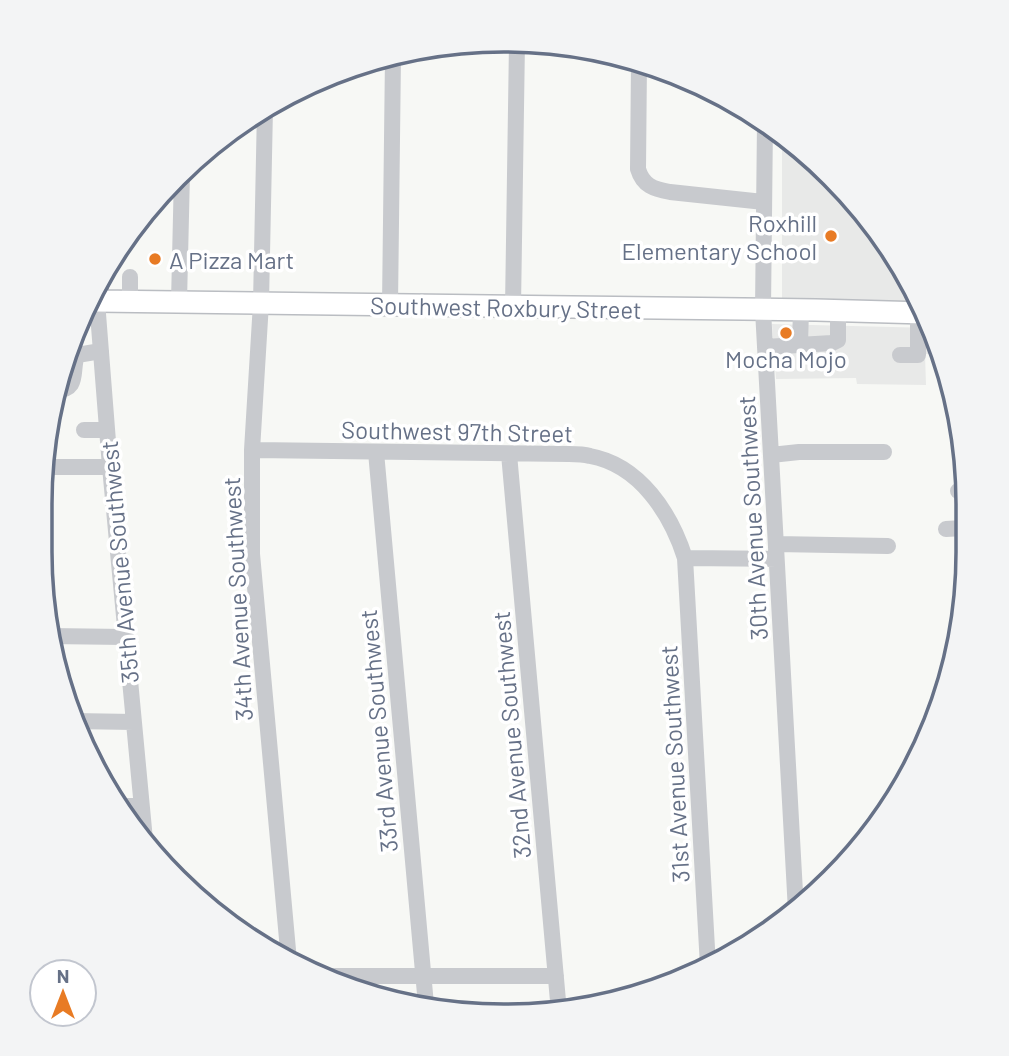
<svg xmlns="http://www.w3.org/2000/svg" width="1009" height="1056" font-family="Barlow,sans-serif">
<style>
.built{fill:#e8e9e8}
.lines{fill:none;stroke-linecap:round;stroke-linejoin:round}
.major-casing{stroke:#babdc2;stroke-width:24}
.minor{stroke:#c8cace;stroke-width:16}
.major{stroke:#fff;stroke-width:21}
.poi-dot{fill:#e87b24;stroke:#fff;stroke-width:2.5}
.labels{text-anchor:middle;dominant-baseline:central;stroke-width:7;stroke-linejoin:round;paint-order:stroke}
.poi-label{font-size:24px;fill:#667187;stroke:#fff;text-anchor:end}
.street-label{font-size:24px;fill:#667187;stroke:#fff}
.rim{fill:none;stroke:#667187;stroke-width:3.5}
</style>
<rect width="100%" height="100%" fill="#f7f8f5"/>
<path class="built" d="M782 138H789L854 199 907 273 914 289V301H782Z
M772 324 932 328 944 354H925L926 385 857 384 856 378 776 379Z"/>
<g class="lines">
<g class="major-casing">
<path id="major" d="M97 285V301L816 310 925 313"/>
</g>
<path class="minor" d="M639 62 638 169C643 186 654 189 670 192L764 202
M265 108 261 303 252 450V554L289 961
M765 122 763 310 796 911
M88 300 97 301 110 467 145 840
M130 301V277
M179 302 182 173
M390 305 393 56
M513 307 517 42
M800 344 801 310
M765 347 832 343 838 340V310
M900 355H918V313
M56 390C80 390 71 371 77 355L101 351
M84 430H107
M252 450 569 454C576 454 583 454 590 456 640 465 671 514 685 558L708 966
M376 452 426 1005
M509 454 559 1012
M771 455 799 452H884
M48 467H110
M958 491H964
M946 529 963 528
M776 544 888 546
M685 558 776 559
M49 636 125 637
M73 721 134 722
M117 806H141
M323 976H556"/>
<use href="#major" class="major"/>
</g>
<g class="poi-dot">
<circle cx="831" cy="236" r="7"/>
<circle cx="155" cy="259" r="7"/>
<circle cx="786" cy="333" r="7"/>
</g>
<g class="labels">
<g class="poi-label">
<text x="817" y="222">Roxhill<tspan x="817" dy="28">Elementary School</tspan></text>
<text x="169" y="259" text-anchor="start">A Pizza Mart</text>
<text x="786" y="358" text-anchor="middle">Mocha Mojo</text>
</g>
<g class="street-label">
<text transform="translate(506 307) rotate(1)">Southwest Roxbury Street</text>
<text transform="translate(457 431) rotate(1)">Southwest 97th Street</text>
<text transform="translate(752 518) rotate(-93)">30th Avenue Southwest</text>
<text transform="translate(119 562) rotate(-95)">35th Avenue Southwest</text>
<text transform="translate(237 599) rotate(-93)">34th Avenue Southwest</text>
<text transform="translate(378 731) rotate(-95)">33rd Avenue Southwest</text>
<text transform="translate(511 735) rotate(-95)">32nd Avenue Southwest</text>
<text transform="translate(674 764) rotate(-93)">31st Avenue Southwest</text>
</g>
</g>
<path d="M0 0H1009V1056H0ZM504 52H504A452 452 0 0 1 956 504V552A452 452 0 0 1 504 1004H504A452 452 0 0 1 52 552V504A452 452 0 0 1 504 52Z" fill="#f3f4f5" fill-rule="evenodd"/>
<path class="rim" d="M504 52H504A452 452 0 0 1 956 504V552A452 452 0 0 1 504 1004H504A452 452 0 0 1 52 552V504A452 452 0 0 1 504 52Z"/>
<g transform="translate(63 993)"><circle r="33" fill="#ffffff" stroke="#c2c6cf" stroke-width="2"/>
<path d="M0-5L12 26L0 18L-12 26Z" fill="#e87b24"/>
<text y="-10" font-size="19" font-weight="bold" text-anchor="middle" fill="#667187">N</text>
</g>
</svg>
